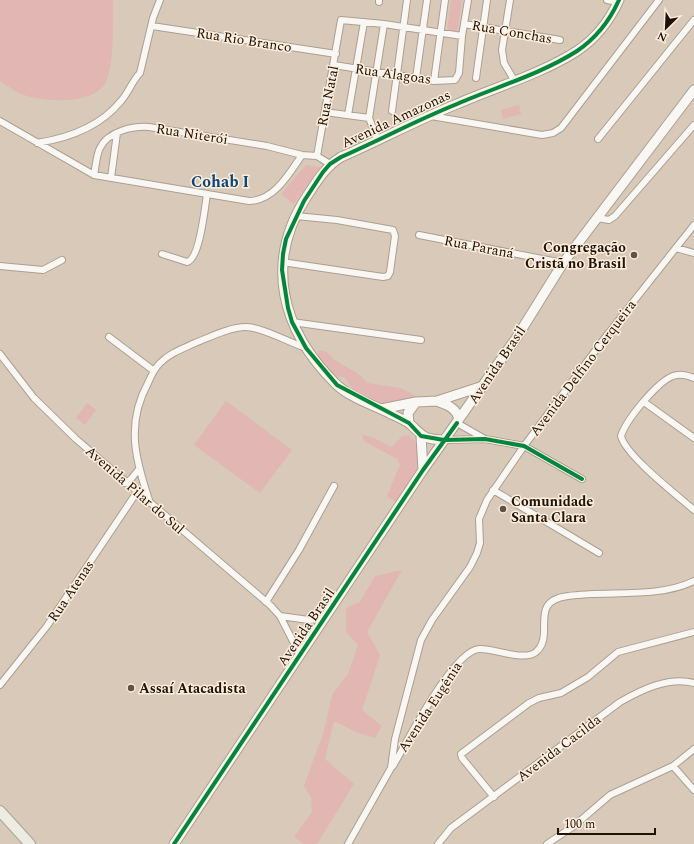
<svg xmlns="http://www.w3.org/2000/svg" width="694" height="844" font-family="Spectral,serif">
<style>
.green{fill:#e1b6b3}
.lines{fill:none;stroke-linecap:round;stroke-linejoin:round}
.street-casing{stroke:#ab9f92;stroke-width:8}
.secondary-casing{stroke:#ab9f92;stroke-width:11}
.primary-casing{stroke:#a8a592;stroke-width:12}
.street{stroke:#f9f7f4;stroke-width:6}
.secondary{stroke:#f9f7f4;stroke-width:9}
.primary{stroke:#ecece3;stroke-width:10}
.cycleway-casing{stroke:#fceddd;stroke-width:6}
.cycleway{stroke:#00873e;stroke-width:4}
.poi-dot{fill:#5f5345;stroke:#fceddd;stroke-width:1.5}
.labels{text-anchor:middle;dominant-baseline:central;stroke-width:3;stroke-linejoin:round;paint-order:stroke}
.street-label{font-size:14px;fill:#1d1307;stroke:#fceddd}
.poi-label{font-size:14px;font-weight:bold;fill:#1d1307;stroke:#fceddd;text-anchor:start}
.quarter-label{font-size:16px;font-weight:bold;fill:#0c4576;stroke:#fceddd}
</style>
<rect width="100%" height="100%" fill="#d9c9b8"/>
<path class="green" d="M0 0H113C112 25 115 55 107 79 97 107 43 102 21 94 14 91 7 85 0 81Z
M451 0H462L457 34 447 32Z
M519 105 521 114 503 119 501 110Z
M306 165 320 167 294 204 281 194Z
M318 350 327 352C338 367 357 368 367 383L401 388 419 398 384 406 355 392 345 378 332 374 318 359Z
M226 401 292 450 260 493 194 445Z
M87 403 96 410 85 425 76 418Z
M362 435 372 437 392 447 402 436 409 435C412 438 417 443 419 447 425 467 408 488 398 504L387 496 400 465 397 459 364 441Z
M402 570 367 632 380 655 362 710 382 726 375 738 358 733 334 721 325 759 354 784 317 844H304L294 837 312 812 311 797 304 786 324 731 332 695 348 674 358 645 346 632V608L360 602 375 576Z"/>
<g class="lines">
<g class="street-casing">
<path id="street" d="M510 0 502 50 504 63 514 80
M607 0 618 2
M379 2V0
M464 24 560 40
M152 26 336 54
M334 65 434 81 455 80 459 73 462 36 468 0
M416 78 427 0
M476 78 487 0
M434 81 445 0
M392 111 407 0
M325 112 369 118 378 141
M348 115 364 22
M431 116 542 135 553 133 561 128 659 0
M369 118 384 24
M0 121 94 175 249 201C274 201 289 174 302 155
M598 139 694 20
M37 143C69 138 100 127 121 101 129 92 132 81 140 73L153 18 160 0
M330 164 317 156 341 20 384 24 462 36
M94 175C96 166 96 156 100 148 108 131 133 126 149 127L267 146 302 155 317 156
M111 178 117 133
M597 218 609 220 615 216 694 125
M419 235 563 263
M676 248 694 253
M162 254 187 262C200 259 205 206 207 194
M282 262 383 277 388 276 390 272 395 236 393 230 337 220 296 216
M0 266 43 270 62 260
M292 322 421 340
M109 337 154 371
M0 354 34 398 76 439 270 605 280 616 300 655
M694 378C687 375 680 373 673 376 657 382 626 420 621 436 625 455 678 496 694 510
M644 402 694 438
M457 423 485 439
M444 440 485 439 524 446 582 479
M125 483 131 479 139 469
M493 490 599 553
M150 503C136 461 125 425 148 383 151 376 155 368 160 363 170 353 182 349 195 343 210 337 230 327 246 327 261 327 291 343 306 348
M266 602 299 550 334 486
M280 616 309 620 325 618
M0 685 47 626 137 492
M393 766C407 742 453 651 479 649 494 648 524 662 536 652 556 635 527 601 568 596 608 590 657 599 694 581
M673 766 694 790
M494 797 462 758 461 754 529 703 539 698 561 693 588 677 618 652 694 632
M348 844 391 768 395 739 421 640 432 620 470 567 477 553 480 543 479 519 487 500 524 446 607 335 694 225
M438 844 451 828 620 702C641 690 669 676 694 683
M547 844 574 826 610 795 673 766 694 749"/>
</g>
<g class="secondary-casing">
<path id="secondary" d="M437 401C448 405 456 408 459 419
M381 409 416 402 437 401 483 386
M409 423 408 413 416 402
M421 436 423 470
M444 440C423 439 424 437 410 424 405 420 397 417 391 414 374 405 350 398 336 384 281 330 264 262 307 196 317 181 325 167 341 157 380 140 417 120 457 104 496 87 541 74 577 51 595 39 610 20 619 0
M174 844 423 470 517 337 563 263 694 90"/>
</g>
<g class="primary-casing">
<path id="primary" d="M0 811 30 844"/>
</g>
<use href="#street" class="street"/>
<use href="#secondary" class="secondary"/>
<use href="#primary" class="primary"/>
<g class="cycleway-casing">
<path id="cycleway" d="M582 479 524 446 485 439 444 440 421 436 409 423 337 385 306 348 292 322 288 308 282 270 283 254 286 239 304 201 323 172 330 164 341 157C380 140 417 120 457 104 496 87 541 74 577 51 595 39 610 20 619 0
M174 844 423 470 457 423"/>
</g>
<use href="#cycleway" class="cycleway"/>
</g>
<g class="poi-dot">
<circle cx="634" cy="255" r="4"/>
<circle cx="503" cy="509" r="4"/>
<circle cx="131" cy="688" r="4"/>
</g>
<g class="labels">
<g class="street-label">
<text transform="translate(512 32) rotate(10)">Rua Conchas</text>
<text transform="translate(244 40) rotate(9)">Rua Rio Branco</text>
<text transform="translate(393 74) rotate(8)">Rua Alagoas</text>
<text transform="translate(328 96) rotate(-79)">Rua Natal</text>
<text transform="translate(396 119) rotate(-25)">Avenida Amazonas</text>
<text transform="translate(192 134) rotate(9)">Rua Niterói</text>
<text transform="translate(479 247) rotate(11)">Rua Paraná</text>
<text transform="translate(497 365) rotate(-56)">Avenida Brasil</text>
<text transform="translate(583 368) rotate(-53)">Avenida Delfino Cerqueira</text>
<text transform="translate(135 490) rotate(41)">Avenida Pilar do Sul</text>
<text transform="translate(71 591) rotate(-56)">Rua Atenas</text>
<text transform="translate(306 627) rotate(-56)">Avenida Brasil</text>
<text transform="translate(430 707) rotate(-57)">Avenida Eugênia</text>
<text transform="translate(559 748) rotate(-37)">Avenida Cacilda</text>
</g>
<g class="poi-label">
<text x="626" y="247" text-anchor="end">Congregação<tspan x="626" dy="16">Cristã no Brasil</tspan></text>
<text x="511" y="501">Comunidade<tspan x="511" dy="16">Santa Clara</tspan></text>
<text x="139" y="688">Assaí Atacadista</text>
</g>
<g class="quarter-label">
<text x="220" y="182">Cohab I</text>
</g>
</g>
<g transform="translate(666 28) rotate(204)" stroke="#fceddd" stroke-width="3" paint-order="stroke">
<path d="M0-3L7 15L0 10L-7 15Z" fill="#1d1307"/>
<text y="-6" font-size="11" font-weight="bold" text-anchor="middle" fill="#1d1307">N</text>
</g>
<path d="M558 828v6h97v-6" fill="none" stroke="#1d1307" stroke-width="2"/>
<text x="564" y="828" font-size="12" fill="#1d1307" stroke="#fceddd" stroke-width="3" paint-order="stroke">100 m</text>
</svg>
